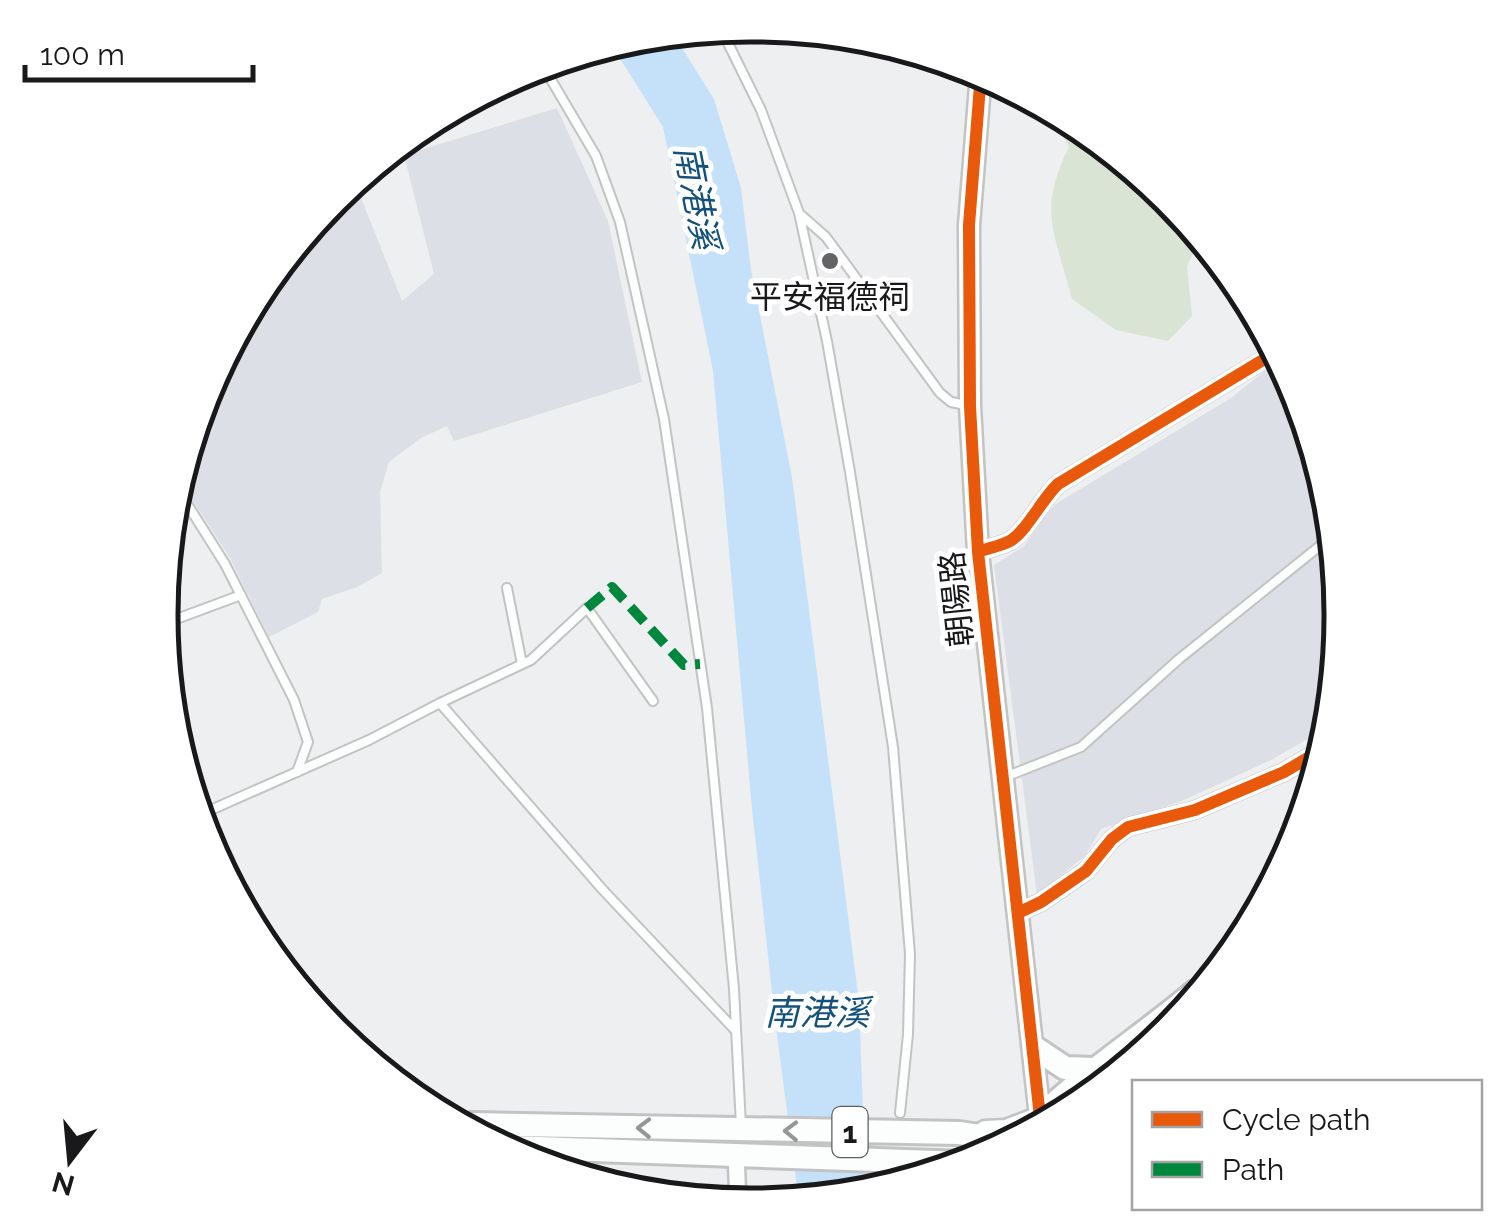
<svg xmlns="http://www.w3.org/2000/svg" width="1502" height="1230" font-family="Raleway,'Noto Sans TC',sans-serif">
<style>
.built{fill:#dddfe6}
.green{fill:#d9e4d5}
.water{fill:#c5e1f9}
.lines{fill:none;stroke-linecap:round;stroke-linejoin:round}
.lane-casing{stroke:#c3c3c4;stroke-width:12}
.street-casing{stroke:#c3c3c4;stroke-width:20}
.secondary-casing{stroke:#c3c3c4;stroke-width:25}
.primary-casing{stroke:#c3c3c4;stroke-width:28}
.lane{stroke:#fcfdfd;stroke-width:8}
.street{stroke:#fcfdfd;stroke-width:15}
.secondary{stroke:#fcfdfd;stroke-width:20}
.primary{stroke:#fcfdfd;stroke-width:22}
.quiet{stroke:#00873e;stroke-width:10;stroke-dasharray:20 10;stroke-linecap:butt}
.cycleway-casing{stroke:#fff;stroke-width:19}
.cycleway{stroke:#e8590c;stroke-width:12}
.oneway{stroke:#969697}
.poi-dot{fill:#646466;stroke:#fff;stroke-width:4}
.labels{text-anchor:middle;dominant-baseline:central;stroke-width:10;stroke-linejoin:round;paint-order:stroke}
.shield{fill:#fff;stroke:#5e5e5f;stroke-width:2.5}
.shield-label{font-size:30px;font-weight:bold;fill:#19191b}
.poi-label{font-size:32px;fill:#19191b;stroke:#fff}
.street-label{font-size:32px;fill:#19191b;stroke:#fff}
.water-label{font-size:35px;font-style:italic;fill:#13517a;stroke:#fff}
.rim{fill:none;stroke:#19191b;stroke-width:5}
</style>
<rect width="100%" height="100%" fill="#eeeff1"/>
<path class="built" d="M557 108 608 221 642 382 454 441 447 426 421 438 389 462 380 492 382 573 357 587 322 599 318 612 269 637 230 558 186 490 206 389 334 197 343 191 360 195 402 301 434 274 404 155Z
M1277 361 1296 390 1341 616 1318 733 1273 759 1184 800 1101 829 1085 856 1037 895 994 565 1024 546 1054 505 1231 398Z"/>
<path class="green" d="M1057 124 1169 198 1203 249 1194 251 1187 266 1192 316 1168 341 1116 330 1072 299C1055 233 1037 211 1069 147Z"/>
<path class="water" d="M677 40 714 99 741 188 751 270 792 477 859 1002 863 1111 889 1178 798 1195 775 1020 752 809 713 371 663 127 616 52Z"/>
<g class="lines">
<g class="lane-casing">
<path id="lane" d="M722 31 761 110 799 213 827 341 850 472 893 747 910 954 908 1034 900 1113
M543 66 596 156 620 222 664 419 707 708 734 989 741 1126
M801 215 826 237 940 393 951 402 966 405
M184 499 225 564 294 700 308 742 297 772
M507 588 522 664
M163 624 241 595
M440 703 531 660 587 608 653 701
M1005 777 1081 747 1179 659 1326 541
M202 820 213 809 369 740 440 703 603 890 736 1031"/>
</g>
<g class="street-casing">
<path id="street" d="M978 552C988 548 1001 546 1010 541 1026 532 1042 499 1058 484L1273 354
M1020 912 1041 902 1086 871 1112 839 1128 827 1195 810 1284 772 1313 755
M736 1153 738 1203"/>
</g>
<g class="secondary-casing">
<path id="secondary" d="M981 73 969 225 970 406 978 552 1040 1117
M985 1131 1006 1130 1040 1117"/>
</g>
<g class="primary-casing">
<path id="primary" d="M1035 1048 1065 1068 1094 1069
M1039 1118C1087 1071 1144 1035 1195 992
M472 1124 959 1133 1007 1140
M506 1147 964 1163"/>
</g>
<use href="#lane" class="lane"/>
<use href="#street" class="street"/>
<use href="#secondary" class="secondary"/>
<use href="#primary" class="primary"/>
<path class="quiet" d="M587 608 612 587 684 665 700 664"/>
<g class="cycleway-casing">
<path id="cycleway" d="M981 73 969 225 970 406 978 552 1040 1117
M978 552C988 548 1001 546 1010 541 1026 532 1042 499 1058 484L1273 354
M1020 912 1041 902 1086 871 1112 839 1128 827 1195 810 1284 772 1313 755"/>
</g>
<use href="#cycleway" class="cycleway"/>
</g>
<defs><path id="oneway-chevron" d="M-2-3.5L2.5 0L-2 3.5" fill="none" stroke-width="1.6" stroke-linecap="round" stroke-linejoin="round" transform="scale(2.5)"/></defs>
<g class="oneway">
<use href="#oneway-chevron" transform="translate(644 1128) rotate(-179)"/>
<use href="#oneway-chevron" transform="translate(791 1131) rotate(-179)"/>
</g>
<circle class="poi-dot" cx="830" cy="261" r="10"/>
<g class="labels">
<rect class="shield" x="832.5" y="1107" width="35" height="50" rx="8"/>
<g class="shield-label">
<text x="850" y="1132">1</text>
</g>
<g class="poi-label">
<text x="830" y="296">平安福德祠</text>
</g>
<g class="street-label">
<text transform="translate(956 599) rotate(-96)">朝陽路</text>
</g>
<g class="water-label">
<text transform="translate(697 197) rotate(79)">南港溪</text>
<text x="817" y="1012">南港溪</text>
</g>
</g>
<path d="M0 0H1502V1230H0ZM750 42H752A572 572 0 0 1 1324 614V616A572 572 0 0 1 752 1188H750A572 572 0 0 1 178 616V614A572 572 0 0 1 750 42Z" fill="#fff" fill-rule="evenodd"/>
<path class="rim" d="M750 42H752A572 572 0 0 1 1324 614V616A572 572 0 0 1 752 1188H750A572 572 0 0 1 178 616V614A572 572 0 0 1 750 42Z"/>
<rect x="1132" y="1080" width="350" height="130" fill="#ffffff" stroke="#a3a3a4" stroke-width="2.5"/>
<rect x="1152" y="1112" width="50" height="15" fill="#e8590c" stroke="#a3a3a4" stroke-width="2.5"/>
<text x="1222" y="1130" font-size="30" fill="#19191b">Cycle path</text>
<rect x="1152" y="1162" width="50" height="15" fill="#00873e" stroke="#a3a3a4" stroke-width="2.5"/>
<text x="1222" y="1180" font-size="30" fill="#19191b">Path</text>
<g transform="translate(70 1160) rotate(196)" stroke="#ffffff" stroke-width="8" paint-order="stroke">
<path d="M0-8L18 38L0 25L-18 38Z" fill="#19191b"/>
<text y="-15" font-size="28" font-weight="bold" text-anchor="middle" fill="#19191b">N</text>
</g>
<path d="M25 65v15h228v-15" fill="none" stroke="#19191b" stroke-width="5"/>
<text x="40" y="65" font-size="30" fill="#19191b" stroke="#ffffff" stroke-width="8" paint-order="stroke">100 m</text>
</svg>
